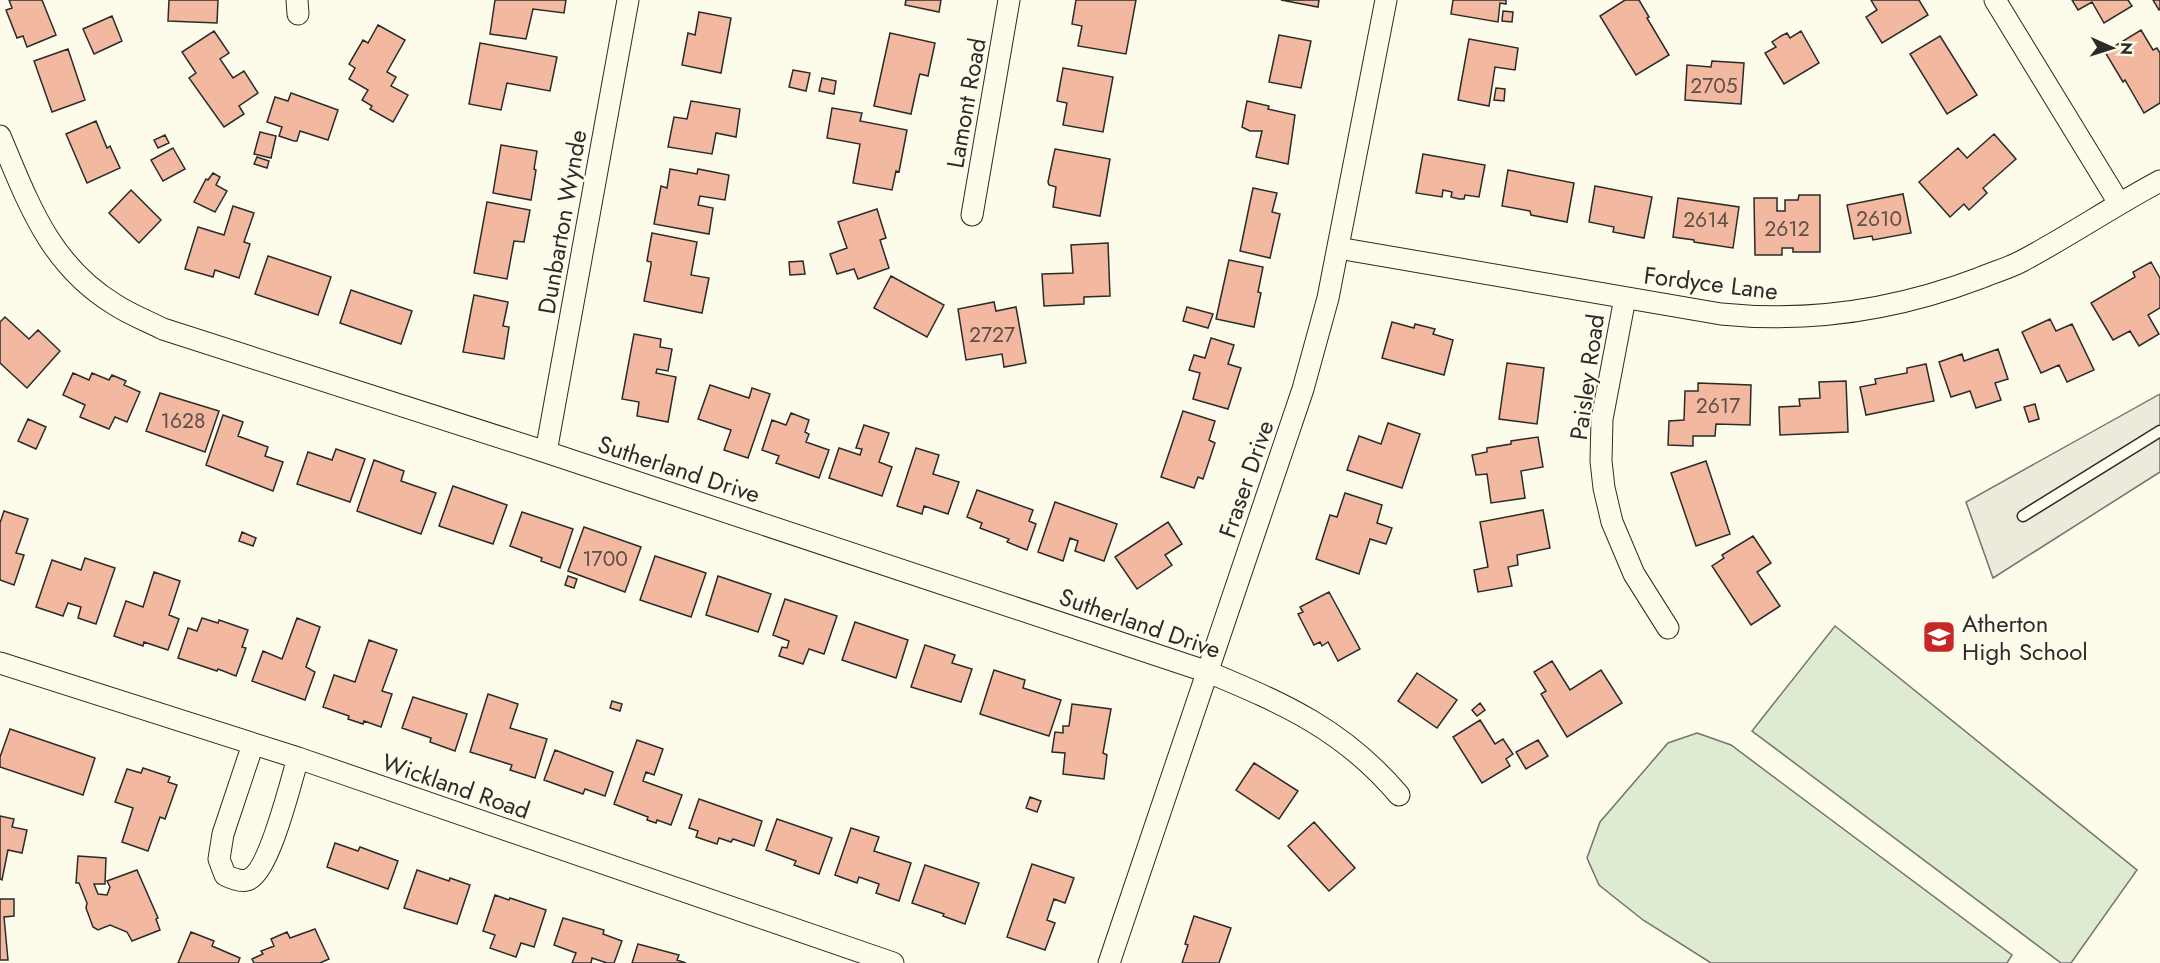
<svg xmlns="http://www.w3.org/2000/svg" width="2160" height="963" font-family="Jost,sans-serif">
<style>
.green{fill:#deebd1;stroke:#74746e;stroke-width:1.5}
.parking{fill:#eceadb;stroke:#74746e;stroke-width:1.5}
.building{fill:#f2b8a0;stroke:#2b2b2b;stroke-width:1.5}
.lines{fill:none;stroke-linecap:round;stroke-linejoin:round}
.lane-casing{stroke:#2b2b2b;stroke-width:13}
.street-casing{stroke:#2b2b2b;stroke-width:23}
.lane{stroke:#fdfbea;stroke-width:10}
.street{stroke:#fdfbea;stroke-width:21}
.labels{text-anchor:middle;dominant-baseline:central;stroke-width:4.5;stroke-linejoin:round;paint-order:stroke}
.number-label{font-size:21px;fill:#5d4e48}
.street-label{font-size:24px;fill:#2b2b2b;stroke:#fdfbea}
.poi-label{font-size:24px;fill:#2b2b2b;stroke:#fdfbea;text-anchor:start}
</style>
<rect width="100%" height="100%" fill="#fdfbea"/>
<path class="green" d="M1835 626 2137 870 2071 963H2061L1752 731Z
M1697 733 1731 745 2012 955 2007 963H1711L1643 920 1599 885 1587 858 1600 822 1668 743Z"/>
<path class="parking" d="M2160 394V472L1993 578 1966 502Z"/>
<path class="building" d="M9 0H42L56 35 27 47 23 36 17 38 6 10 12 8Z
M169 0H218L217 23 168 21Z
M495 0H566L564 13 533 9 526 39 490 34Z
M906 0H941L939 12 905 5Z
M1076 0H1136L1126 54 1078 46 1082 26 1072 24Z
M1281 0H1319L1318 7Z
M1453 0H1506V4L1500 3 1498 22 1451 14Z
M1625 0H1639L1649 17 1647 18 1669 55 1636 75 1600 16Z
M1871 0H1919L1928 15 1882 43 1866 17 1877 10Z
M2072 0H2128L2132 6 2104 23 2092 2 2078 10Z
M2153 0H2160V9L2159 10Z
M1503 11 1513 12 1512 22 1502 21Z
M699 12 731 18 721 73 682 65 688 33 695 35Z
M112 16 122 41 94 54 83 29Z
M378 25 405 40 387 72 396 77 391 86 408 95 393 122 370 109 372 106 362 100 368 90 349 79 355 68 349 64 363 40 368 43Z
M2141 30 2153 50 2157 48 2160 53V103L2144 113 2125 80 2123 82 2105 52Z
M214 31 229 53 220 59 233 78 244 71 258 93 239 106 244 114 224 127 189 78 196 73 182 52Z
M1801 31 1819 63 1784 84 1765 53 1776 47 1772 42 1781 36 1787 33 1790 38Z
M890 33 935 43 928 76 920 74 919 77 911 114 874 106Z
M1279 35 1311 41 1301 88 1269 82Z
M1940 36 1977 95 1947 114 1910 54Z
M1469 39 1518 48 1515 70 1495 67 1489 106 1458 100Z
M480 43 557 57 550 91 507 83 501 110 469 104Z
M68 49 85 100 52 112 34 61Z
M1712 61 1744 63 1741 104 1685 100 1687 65 1711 67Z
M1063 68 1113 77 1103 132 1063 125 1067 103 1057 101Z
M793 70 810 73 806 91 789 87Z
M822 78 836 81 834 94 819 91Z
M1496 88 1505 89 1504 101 1494 100Z
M291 93 338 110 328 140 300 131 297 141H294L279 136 282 127 267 122 275 97 288 101Z
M691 101 740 109 736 137 716 133 712 154 668 147 674 117 687 119Z
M1247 101 1269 106 1268 109 1295 115 1288 164 1256 157 1262 131H1250L1242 127Z
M832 108 862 113 860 121 907 130 899 172 896 171 892 190 853 183 860 144 827 138Z
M96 121 107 148 110 146 120 168 87 183 66 134Z
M260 132 276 136 271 158 254 154Z
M1994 134 2016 159 1983 188 1987 193 1969 210 1964 204 1950 217 1919 182 1958 148 1967 158Z
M165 135 169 143 158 148 154 140Z
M501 145 537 151 534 169 536 170 531 200 493 193Z
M173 148 185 169 163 181 151 160Z
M1055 149 1110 159 1100 216 1053 207 1056 187 1049 185 1048 182Z
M1423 154 1485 165 1479 197 1465 195 1464 199H1459L1451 197 1452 192 1443 190 1442 197 1416 193Z
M257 157 269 161 267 168 254 164Z
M670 169 697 174 698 169 729 175 725 200 700 196 698 205 713 208 709 234 654 224 661 186 667 188Z
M1508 170 1574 183 1567 222 1531 215 1530 211 1502 206Z
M213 173 220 177 216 185 227 191 215 212 194 202 206 179 208 180Z
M1595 186 1652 197 1644 238 1613 232 1614 227 1589 222Z
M1253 188 1277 193 1272 212 1280 214 1270 258 1240 251Z
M131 190 161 220 139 243 109 213Z
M1903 194 1911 233 1873 240 1872 236 1854 239 1847 205Z
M1799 195H1820V252H1793V248H1782V255H1755L1754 198H1777V211H1785V200H1798Z
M1678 198 1739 207 1733 248 1694 242V240L1673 237Z
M487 202 530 210 524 242 514 241 507 279 474 273Z
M233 206 254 213 244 242 250 244 239 278 215 270 213 277 185 269 198 227 224 235Z
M877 209 886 238 880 240 889 268 858 279 854 269 837 274 830 254 847 248 838 222Z
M652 233 697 242 691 275 709 278 702 313 644 301 651 265V262L647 261Z
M1108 243 1110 296 1084 297V304L1044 306 1042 274 1073 273 1071 245Z
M268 256 331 277 318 315 255 294Z
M1229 260 1263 267 1258 292 1261 293 1254 327 1216 319Z
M803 261 805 274 790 275 789 262Z
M2151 262 2160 278V308L2148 315 2159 334 2139 346 2130 331 2113 340 2091 303 2135 277 2133 272Z
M891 276 944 305 927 337 874 308Z
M351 290 412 311 401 344 340 323Z
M474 295 508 302 503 326 509 327 504 359 463 352Z
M994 302 996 311 1016 307 1026 363 1004 367 1002 354 966 360 958 309Z
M1187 307 1213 314 1208 328 1183 321Z
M5 317 29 339 38 330 60 351 27 388 0 363V322Z
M2050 319 2056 331 2072 324 2094 370 2067 382 2059 365 2041 373 2022 332Z
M1392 322 1414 328 1415 324 1435 329 1433 334 1453 340 1444 375 1382 358Z
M634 334 661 339 660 347 672 349 668 371 657 369 656 373 676 377 668 422 637 416 639 402 622 399Z
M1211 338 1234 345 1228 364 1241 368 1228 409 1193 399 1200 373 1189 370 1194 355 1205 358Z
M1998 349 2008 379 1995 383 2001 400 1976 408 1970 391 1951 397 1939 362 1962 354 1964 361Z
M1507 363 1544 368 1537 424 1499 419Z
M1926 364 1934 401 1866 415 1860 387 1876 384 1875 379 1907 373V368Z
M73 373 89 380 92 373 109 380 112 375 126 381 124 385 140 392 127 422 115 417 109 429 80 417 85 405 63 395Z
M1846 381 1848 432 1780 435 1779 407 1800 406 1799 399 1820 398 1819 382Z
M1698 383 1751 385 1750 425 1716 424 1715 436H1693V446L1668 445 1669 421 1684 420 1685 391H1698Z
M710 385 749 398 752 388 770 394 748 458 724 450 731 430 698 419Z
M160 393 219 411 205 452 146 431Z
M2035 404 2039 419 2029 422 2024 407Z
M1183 411 1215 421 1209 440 1215 443 1203 479 1198 477 1194 488 1161 477Z
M791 413 809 420 805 432 809 434 806 442 829 450 819 478 776 463 779 456 762 450 772 420 786 425Z
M223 415 243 422 238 436 268 447 265 456 283 462 273 491 206 465Z
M28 419 46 427 36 449 18 441Z
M1388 423 1420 434 1402 488 1347 470 1359 436 1381 444Z
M864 425 889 433 879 462 892 467 882 496 829 478 839 448 860 455 862 449 856 448Z
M1538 437 1543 467 1521 471 1525 498 1491 503 1487 474 1476 475 1472 455 1487 452V448L1511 444V441Z
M916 448 939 455 933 474 959 482 948 514 924 506 922 514 897 506Z
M336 449 365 459 350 502 297 484 308 452 332 460Z
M374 460 404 471 401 481 436 493 421 534 357 511Z
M1706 461 1730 534 1696 546 1671 473Z
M453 486 507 505 493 544 439 526Z
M977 490 1033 510 1029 521 1036 524 1027 550 1007 542 1009 539 980 528 982 523 967 517Z
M1345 493 1382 505 1377 523 1392 528 1386 544 1370 539 1359 574 1316 559 1330 515 1337 517Z
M1055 502 1117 524 1104 561 1075 551 1078 541 1070 538 1063 561 1038 552Z
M1543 510 1550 548 1517 555 1518 565 1508 567 1512 586 1478 592 1474 570 1488 567 1480 522Z
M4 511 28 519 16 553 24 555 14 585 0 580V523Z
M522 512 573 529 560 568 541 561 542 558 510 546Z
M1168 522 1182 544 1165 555 1172 565 1137 589 1115 557Z
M584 527 641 547 625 592 568 571Z
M242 532 256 538 253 546 239 541Z
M1753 536 1771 563 1757 572 1780 606 1751 625 1712 566 1724 558 1722 555Z
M655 556 706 573 691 617 640 600Z
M85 558 115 568 96 624 78 618 81 607 68 603 63 616 36 607 52 560 81 570Z
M154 572 180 581 169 615 179 619 168 650 144 642 143 646 114 636 126 601 143 607Z
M568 576 577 579 574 588 565 585Z
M718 576 771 594 758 632 706 615Z
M1329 592 1360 649 1338 661 1328 642 1322 646 1320 642 1314 645 1298 614 1303 612 1300 607Z
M785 599 837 616 824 654 809 649 803 664 779 656 782 647 787 648 789 641 773 635Z
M202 618 218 623 219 620 248 630 242 647 246 648 236 676 218 669 217 671 178 658 188 628 197 631Z
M297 618 320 627 306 667 315 672 305 700 252 681 263 651 282 659Z
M855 622 908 640 896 678 842 660Z
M369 640 397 650 382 691 392 694 381 727 364 721 363 724 348 719 349 716 323 707 334 675 355 682Z
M925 645 955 655 952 663 972 669 961 702 911 687Z
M1552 661 1570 690 1601 670 1622 703 1567 737 1541 694 1546 691 1534 672Z
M994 670 1025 680 1023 688 1061 700 1049 736 980 714Z
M1417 673 1457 700 1437 728 1398 701Z
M488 694 518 704 510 728 547 739 535 778 510 770 512 765 470 752Z
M413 697 467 714 455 751 430 742 431 738 402 728Z
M612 701 622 704 620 711 610 708Z
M1480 703 1485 710 1477 716 1472 710Z
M1072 704 1111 709 1103 753 1107 755 1104 779 1063 774 1065 753 1052 752 1055 732 1063 733V726H1069Z
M1480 720 1495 744 1503 739 1513 754 1506 759 1510 766 1482 783 1453 737Z
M10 729 95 758 83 795 0 767V757Z
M637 740 663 749 654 775 646 772 643 781 682 795 671 825 657 820 656 823 647 820 648 817 614 804Z
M1538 740 1548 756 1526 769 1516 752Z
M555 750 613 772 605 796 585 789 583 794 544 780Z
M1254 763 1298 791 1279 819 1236 790Z
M143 768 170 777 168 782 177 785 165 819 160 817 148 851 122 842 133 808 115 802 127 769 141 773Z
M1030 797 1041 801 1037 812 1026 808Z
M699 799 762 821 754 846 733 839 731 842 719 838 717 844 696 837 698 831 689 828Z
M0 816 14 819 12 827 27 830 22 853 8 850 2 880 0 879Z
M777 819 832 838 819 874 794 865 796 861 766 850Z
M1314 822 1355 868 1329 891 1288 846Z
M851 828 879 837 874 851 911 863 899 901 876 893 879 884 859 877 857 883 835 875Z
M335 843 358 851 360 847 398 861 388 889 327 867Z
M78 856 106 858 105 884H94L98 894 107 895 110 887 107 881 137 870 158 918 156 919 160 930 132 941 127 932 110 925 98 930 93 927 86 908 87 903 79 883H76Z
M1032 864 1074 878 1065 903 1054 899 1047 920 1055 923 1045 950 1007 937Z
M925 865 979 883 965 924 943 916 944 914 912 903Z
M417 870 449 881 450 878 470 885 457 924 404 908Z
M495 895 509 900 510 898 546 910 534 947 521 943 516 957 490 948 495 935 483 931Z
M0 899H14V916L4 917 8 960H0Z
M1194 916 1231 928 1219 963H1182L1188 945 1185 944Z
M563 918 604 930 603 934 622 941 614 963H607L592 958 591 963H572L576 953 554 945Z
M315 929 329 959 320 963H254L252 959 263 954 261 951 274 946 271 939 287 932 290 938Z
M191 932 214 941 212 946 240 958 238 963H178Z
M638 944 679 955 677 960 686 963H632Z"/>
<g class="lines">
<g class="lane-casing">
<path id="lane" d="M2023 516 2160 431"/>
</g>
<g class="street-casing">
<path id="street" d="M297 0 298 14
M1995 0 2119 203
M0 136C28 202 49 264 114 304 129 314 147 321 163 329L546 452 1208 672C1285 704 1344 730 1399 795
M972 215 1009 0
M1338 248 1721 314C1810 323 1896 310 1980 278 1994 272 2009 268 2022 261 2069 236 2113 206 2160 181
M1625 298 1602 419 1601 461 1604 488 1612 522 1634 574 1668 628
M546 452 628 0
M0 663 298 758 893 963
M253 744 223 834 219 859 225 875C231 878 240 882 247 880 269 874 291 781 298 758
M1109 963 1303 389 1328 298 1386 0"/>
</g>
<use href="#lane" class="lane"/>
<use href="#street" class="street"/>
</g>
<defs>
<g id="school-square" transform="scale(1.725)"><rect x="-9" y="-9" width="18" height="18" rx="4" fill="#c62828" stroke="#fdfbea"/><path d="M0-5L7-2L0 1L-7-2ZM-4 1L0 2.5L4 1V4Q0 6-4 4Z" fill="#fff"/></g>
</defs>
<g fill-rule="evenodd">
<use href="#school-square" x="1939" y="637"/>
</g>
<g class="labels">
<g class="number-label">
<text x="1714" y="86">2705</text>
<text x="1879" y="219">2610</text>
<text x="1706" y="220">2614</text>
<text x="1787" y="229">2612</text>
<text x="992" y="335">2727</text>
<text x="1718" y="406">2617</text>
<text x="183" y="421">1628</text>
<text x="605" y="559">1700</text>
</g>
<g class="street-label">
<text transform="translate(966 103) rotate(-80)">Lamont Road</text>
<text transform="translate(562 222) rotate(-80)">Dunbarton Wynde</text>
<text transform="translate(1711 283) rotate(7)">Fordyce Lane</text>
<text transform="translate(1587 377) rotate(-82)">Paisley Road</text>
<text transform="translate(679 469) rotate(18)">Sutherland Drive</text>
<text transform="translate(1246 479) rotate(-71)">Fraser Drive</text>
<text transform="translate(1140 623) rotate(19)">Sutherland Drive</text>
<text transform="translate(456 786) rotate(19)">Wickland Road</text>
</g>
<g class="poi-label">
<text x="1962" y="623">Atherton<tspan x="1962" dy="28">High School</tspan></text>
</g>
</g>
<g transform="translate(2112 48) rotate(93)" stroke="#fdfbea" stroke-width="4.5" paint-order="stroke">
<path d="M0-4.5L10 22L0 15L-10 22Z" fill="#2b2b2b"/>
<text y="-9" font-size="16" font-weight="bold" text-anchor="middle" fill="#2b2b2b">N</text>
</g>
</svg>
